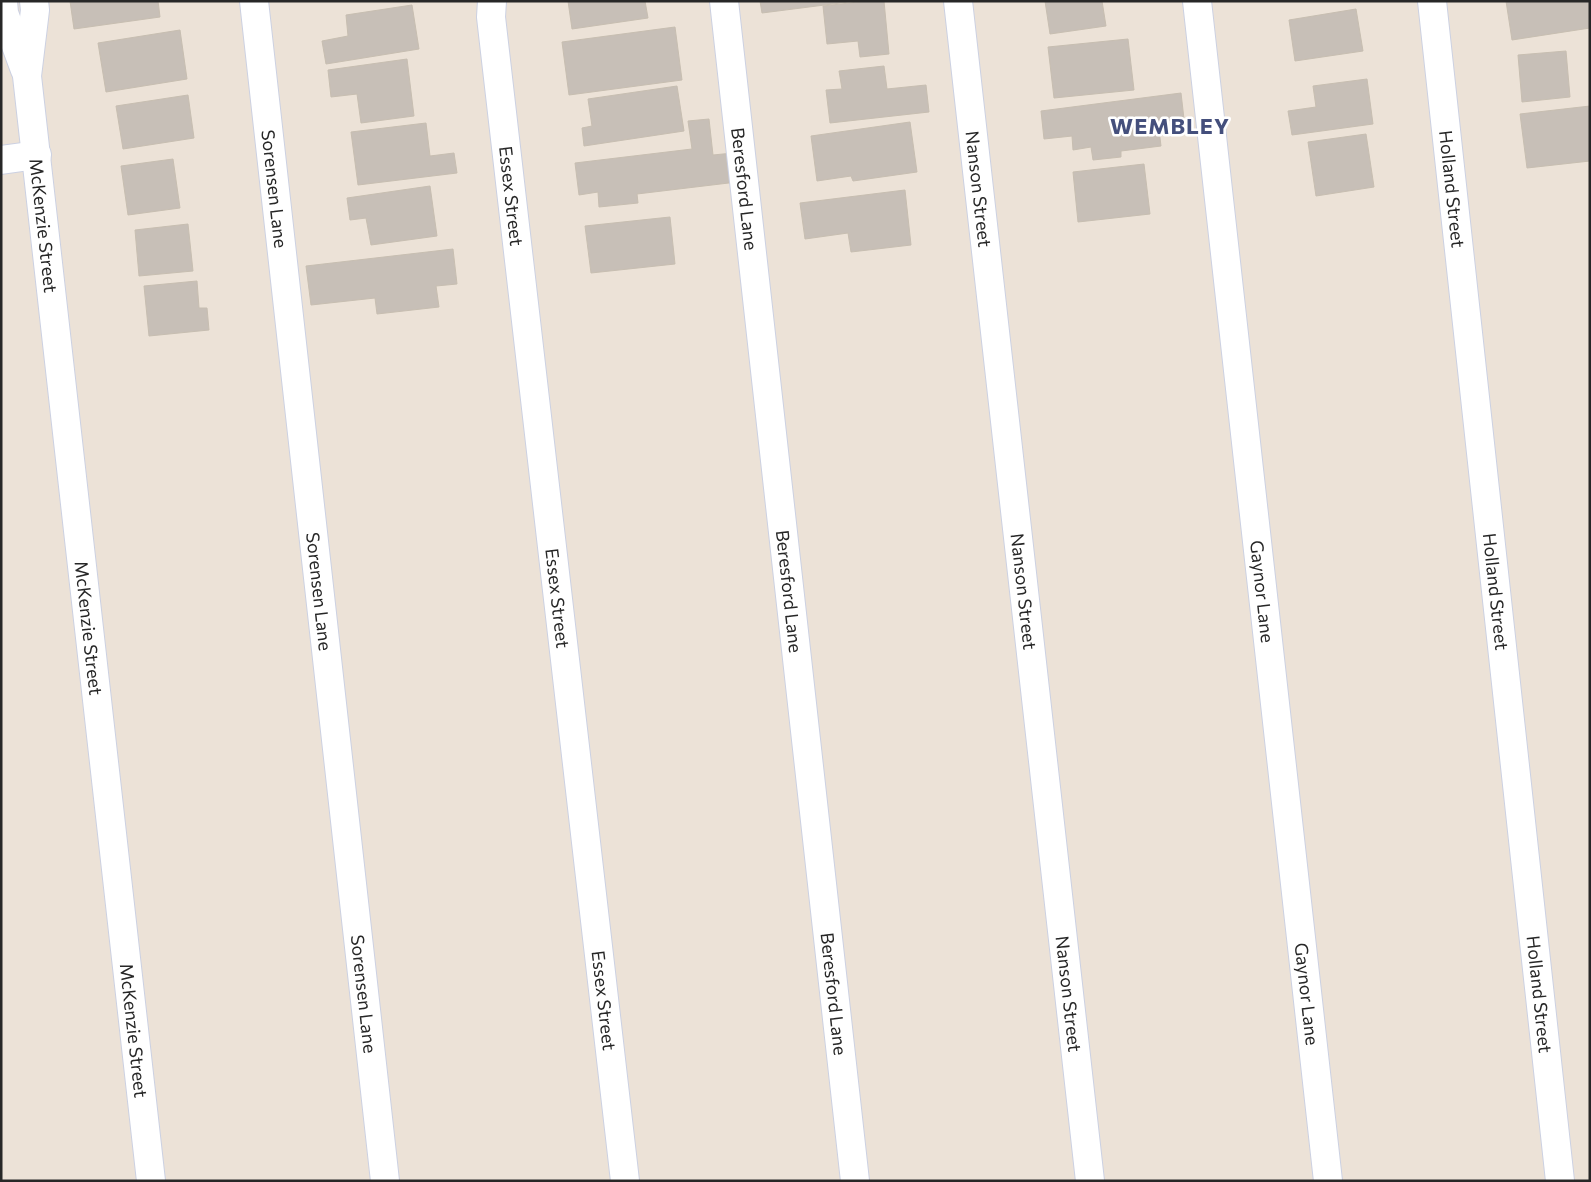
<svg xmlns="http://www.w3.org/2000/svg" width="1591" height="1182" font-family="Commissioner,sans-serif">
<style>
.building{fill:#c7bfb7;stroke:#c7beb1}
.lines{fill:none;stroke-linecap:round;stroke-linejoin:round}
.minor-casing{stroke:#ccd1e2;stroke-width:30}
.minor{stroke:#fff;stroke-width:28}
.labels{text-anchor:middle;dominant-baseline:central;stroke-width:5;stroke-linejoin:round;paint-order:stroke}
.street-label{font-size:18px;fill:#272727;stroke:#fff}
.district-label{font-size:22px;font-weight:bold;letter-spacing:1px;fill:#444f7c;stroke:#fff}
</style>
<rect width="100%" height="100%" fill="#ece2d7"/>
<path class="building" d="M70 1H158L160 17 74 29Z
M568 1H645L648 18 572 29Z
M760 1H856L762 13Z
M867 1H884L889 54 860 57 858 41 827 44 823 6Z
M1045 1H1102L1106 26 1050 34Z
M1506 1H1590V28L1512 40Z
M412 5 419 49 326 64 322 41 348 36 346 15Z
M1356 9 1363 51 1295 61 1289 20Z
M675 27 682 80 569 95 562 42Z
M180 30 187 79 106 92 98 43Z
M1128 39 1134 90 1054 98 1048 47Z
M1566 51 1570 97 1522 102 1518 55Z
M407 59 414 116 361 123 357 94 331 97 328 70Z
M884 66 887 89 926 85 929 112 830 123 826 90 842 89 839 71Z
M1367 79 1373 124 1292 135 1288 111 1316 107 1313 86Z
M677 86 684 131 584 146 582 128 592 126 588 99Z
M1181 93 1184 119 1158 122 1161 146 1121 151V157L1093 160 1091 147 1073 150 1072 136 1044 139 1041 111Z
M188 95 194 138 123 149 116 106Z
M1590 106V161L1527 168 1520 114Z
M709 119 713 155 733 153 737 182 637 194 638 203 599 207 598 192 579 195 575 163 692 149 688 121Z
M910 122 917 172 853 181 851 176 817 181 811 136Z
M426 123 430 156 454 153 457 173 358 185 351 132Z
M1366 134 1374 187 1316 196 1308 142Z
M173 159 180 208 128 215 121 166Z
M1144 164 1150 214 1078 222 1073 172Z
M430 186 437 236 371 245 366 218 350 220 347 198Z
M905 190 911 245 851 252 848 233 805 239 800 203Z
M670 217 675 264 591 273 585 226Z
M188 224 193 271 139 276 135 230Z
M453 249 457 284 436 286 439 307 377 314 375 298 311 305 306 266Z
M197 281 199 308H207L209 330 149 336 144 286Z"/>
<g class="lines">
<g class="minor-casing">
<g id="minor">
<path d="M3 1 4 13 25 70"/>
<path id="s1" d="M34 1 35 10 27 76 151 1181"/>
<path id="s2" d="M254 1 385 1181"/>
<path id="s3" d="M492 1 491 17 625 1181"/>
<path id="s4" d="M724 1 855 1181"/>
<path id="s5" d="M958 1 1090 1181"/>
<path id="s6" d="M1197 1 1328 1181"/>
<path id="s7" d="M1432 1 1560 1181"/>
<path d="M1 160 37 155"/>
</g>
</g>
<use href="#minor" class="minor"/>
</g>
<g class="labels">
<g class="street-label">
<text stroke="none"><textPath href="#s2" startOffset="189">Sorensen Lane</textPath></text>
<text stroke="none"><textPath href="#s4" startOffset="189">Beresford Lane</textPath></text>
<text stroke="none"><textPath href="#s7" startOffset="189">Holland Street</textPath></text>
<text stroke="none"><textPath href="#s5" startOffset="189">Nanson Street</textPath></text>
<text stroke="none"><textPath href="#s3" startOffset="196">Essex Street</textPath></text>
<text stroke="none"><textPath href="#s1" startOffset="226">McKenzie Street</textPath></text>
<text stroke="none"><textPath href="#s2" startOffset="594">Sorensen Lane</textPath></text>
<text stroke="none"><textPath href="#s4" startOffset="594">Beresford Lane</textPath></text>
<text stroke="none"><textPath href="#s5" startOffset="594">Nanson Street</textPath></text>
<text stroke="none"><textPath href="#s6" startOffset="594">Gaynor Lane</textPath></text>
<text stroke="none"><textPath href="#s7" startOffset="594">Holland Street</textPath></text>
<text stroke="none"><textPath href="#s3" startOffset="601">Essex Street</textPath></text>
<text stroke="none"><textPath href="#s1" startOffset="631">McKenzie Street</textPath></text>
<text stroke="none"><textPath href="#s5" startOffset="999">Nanson Street</textPath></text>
<text stroke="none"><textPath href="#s2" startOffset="999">Sorensen Lane</textPath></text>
<text stroke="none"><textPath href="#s4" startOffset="999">Beresford Lane</textPath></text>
<text stroke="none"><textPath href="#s6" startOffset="999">Gaynor Lane</textPath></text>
<text stroke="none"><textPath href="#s7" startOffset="999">Holland Street</textPath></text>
<text stroke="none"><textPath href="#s3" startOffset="1006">Essex Street</textPath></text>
<text stroke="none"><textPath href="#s1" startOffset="1036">McKenzie Street</textPath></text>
</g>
<g class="district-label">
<text x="1170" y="125">WEMBLEY</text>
</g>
</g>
<rect width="1591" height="1182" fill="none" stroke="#272727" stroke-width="5"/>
</svg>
